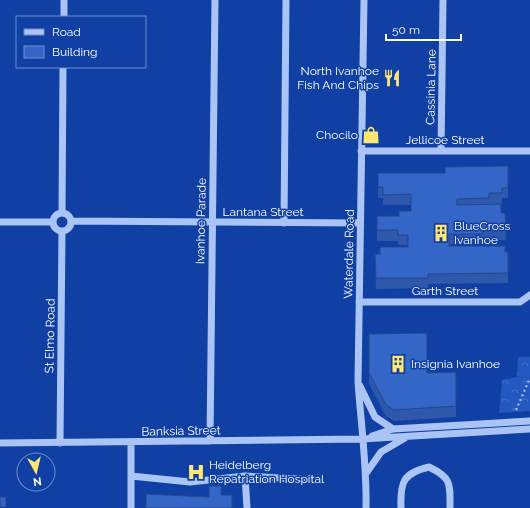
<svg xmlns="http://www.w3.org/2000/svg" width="530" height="508" font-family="Raleway,sans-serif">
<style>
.park{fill:url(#park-crowns)}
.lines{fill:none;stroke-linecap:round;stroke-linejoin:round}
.path{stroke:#abc4f6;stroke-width:2;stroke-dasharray:2 3;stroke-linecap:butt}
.minor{stroke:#abc4f6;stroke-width:7}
.wall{fill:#2d58ac}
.building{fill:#3466c8;stroke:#24478c}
.labels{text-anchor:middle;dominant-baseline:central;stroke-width:3;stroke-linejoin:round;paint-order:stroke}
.poi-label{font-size:12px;fill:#fff;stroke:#1040a3;text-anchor:start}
.street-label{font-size:12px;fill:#fff;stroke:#1040a3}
</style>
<defs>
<pattern id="park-crowns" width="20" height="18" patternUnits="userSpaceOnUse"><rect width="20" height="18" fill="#2358c1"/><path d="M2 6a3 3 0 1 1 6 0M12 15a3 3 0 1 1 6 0" fill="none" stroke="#4471ca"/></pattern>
</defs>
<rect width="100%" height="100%" fill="#1040a3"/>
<path class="park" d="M518 357H530V411L499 413 502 380 517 377Z"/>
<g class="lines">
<path class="path" d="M516 410 530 378"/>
<path class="minor" d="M364 0 358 382C361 424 367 466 366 508
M64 17V0
M361 151H530
M441 151 443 0
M62 213 63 67
M53 222a9 9 0 1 1 18 0a9 9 0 1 1-18 0Z
M71 221 360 223
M0 222H53
M284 223 286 0
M359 302H520L530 295
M360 386 375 417 393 429
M372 436 393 429 530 421
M210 441 215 0
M0 443 362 439 530 429
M60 443 62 231
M367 472 381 452 405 438
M131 476 190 482 245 476 313 480
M245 476 247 508
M131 508V443
M401 508C400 482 403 473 429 467 452 478 450 484 450 508"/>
</g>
<path class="wall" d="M508 166V198H502V204H489V205L501 213H505L506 240H482V244H449V246L508 252V283L428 284V288L376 289 375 254H380L408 247V245H398V241H377V216H399L411 211V205H383V198H378V173H445Z
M369 334 427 373 456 372V417L394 421 386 416 369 384Z"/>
<path class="building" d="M508 166V188H502V193H489V198L457 199V205L501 204V213H505L506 229 482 230V234H449V246H505V252H508V273L428 274V278H376L375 254H380V247H408V235H398V230H377V216H399V211H411V194L383 195V187H378V173H445V167Z
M427 333V373L456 372V406L394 410 386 405 369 373V334Z
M209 486H221V495H232V508H146V494L209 497Z
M0 497H6V507H0Z"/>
<defs>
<g id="restaurant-bare" transform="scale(1.38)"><path d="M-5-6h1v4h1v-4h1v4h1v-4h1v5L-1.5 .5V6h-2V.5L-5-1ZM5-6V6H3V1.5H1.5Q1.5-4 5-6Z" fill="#ffe670" stroke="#1040a3" stroke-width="2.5" paint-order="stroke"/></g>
<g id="shop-bare" transform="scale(1.38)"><path d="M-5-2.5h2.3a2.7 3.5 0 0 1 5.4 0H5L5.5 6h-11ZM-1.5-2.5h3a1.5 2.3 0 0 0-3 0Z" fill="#ffe670" stroke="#1040a3" stroke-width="2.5" paint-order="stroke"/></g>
<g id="building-bare" transform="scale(1.38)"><path d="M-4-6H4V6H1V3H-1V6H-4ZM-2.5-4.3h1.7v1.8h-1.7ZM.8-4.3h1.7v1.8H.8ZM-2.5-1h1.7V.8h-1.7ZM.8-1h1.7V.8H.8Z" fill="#ffe670" stroke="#1040a3" stroke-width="2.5" paint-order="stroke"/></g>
<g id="hospital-bare" transform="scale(1.38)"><path d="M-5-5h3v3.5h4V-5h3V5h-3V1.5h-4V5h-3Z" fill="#ffe670" stroke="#1040a3" stroke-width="2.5" paint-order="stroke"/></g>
</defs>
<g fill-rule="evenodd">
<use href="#restaurant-bare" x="392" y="78"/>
<use href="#shop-bare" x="371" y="135"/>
<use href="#building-bare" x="441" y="233"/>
<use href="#building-bare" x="398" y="364"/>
<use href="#hospital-bare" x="196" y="472"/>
</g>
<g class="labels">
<g class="poi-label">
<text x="379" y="71" text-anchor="end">North Ivanhoe<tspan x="379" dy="14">Fish And Chips</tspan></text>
<text x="358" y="135" text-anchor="end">Chocilo</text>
<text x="454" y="226">BlueCross<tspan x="454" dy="14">Ivanhoe</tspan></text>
<text x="411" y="364">Insignia Ivanhoe</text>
<text x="209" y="465">Heidelberg<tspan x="209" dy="14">Repatriation Hospital</tspan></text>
</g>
<g class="street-label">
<text transform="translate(431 87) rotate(-89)">Cassinia Lane</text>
<text x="445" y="140">Jellicoe Street</text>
<text x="263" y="212">Lantana Street</text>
<text transform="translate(201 221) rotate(-89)">Ivanhoe Parade</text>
<text transform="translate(349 254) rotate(-89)">Waterdale Road</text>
<text x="445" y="291">Garth Street</text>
<text transform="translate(50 336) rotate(-89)">St Elmo Road</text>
<text transform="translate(181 431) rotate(-1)">Banksia Street</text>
</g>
</g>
<rect x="16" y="16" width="130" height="52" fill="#1040a3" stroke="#708cc8"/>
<rect x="24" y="29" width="20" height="6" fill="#abc4f6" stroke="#708cc8"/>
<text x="52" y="36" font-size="12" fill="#ffffff">Road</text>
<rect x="24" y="46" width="20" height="12" fill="#3466c8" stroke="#708cc8"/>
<text x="52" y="56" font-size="12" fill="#ffffff">Building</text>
<g transform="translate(36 472) rotate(172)"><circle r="19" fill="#1040a3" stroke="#708cc8"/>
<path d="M0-3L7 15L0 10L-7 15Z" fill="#ffe670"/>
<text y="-6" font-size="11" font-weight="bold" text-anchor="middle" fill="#ffffff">N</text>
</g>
<path d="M386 34v6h75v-6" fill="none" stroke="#ffffff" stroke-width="2"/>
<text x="392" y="34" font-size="12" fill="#ffffff" stroke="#1040a3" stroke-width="3" paint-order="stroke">50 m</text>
</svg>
